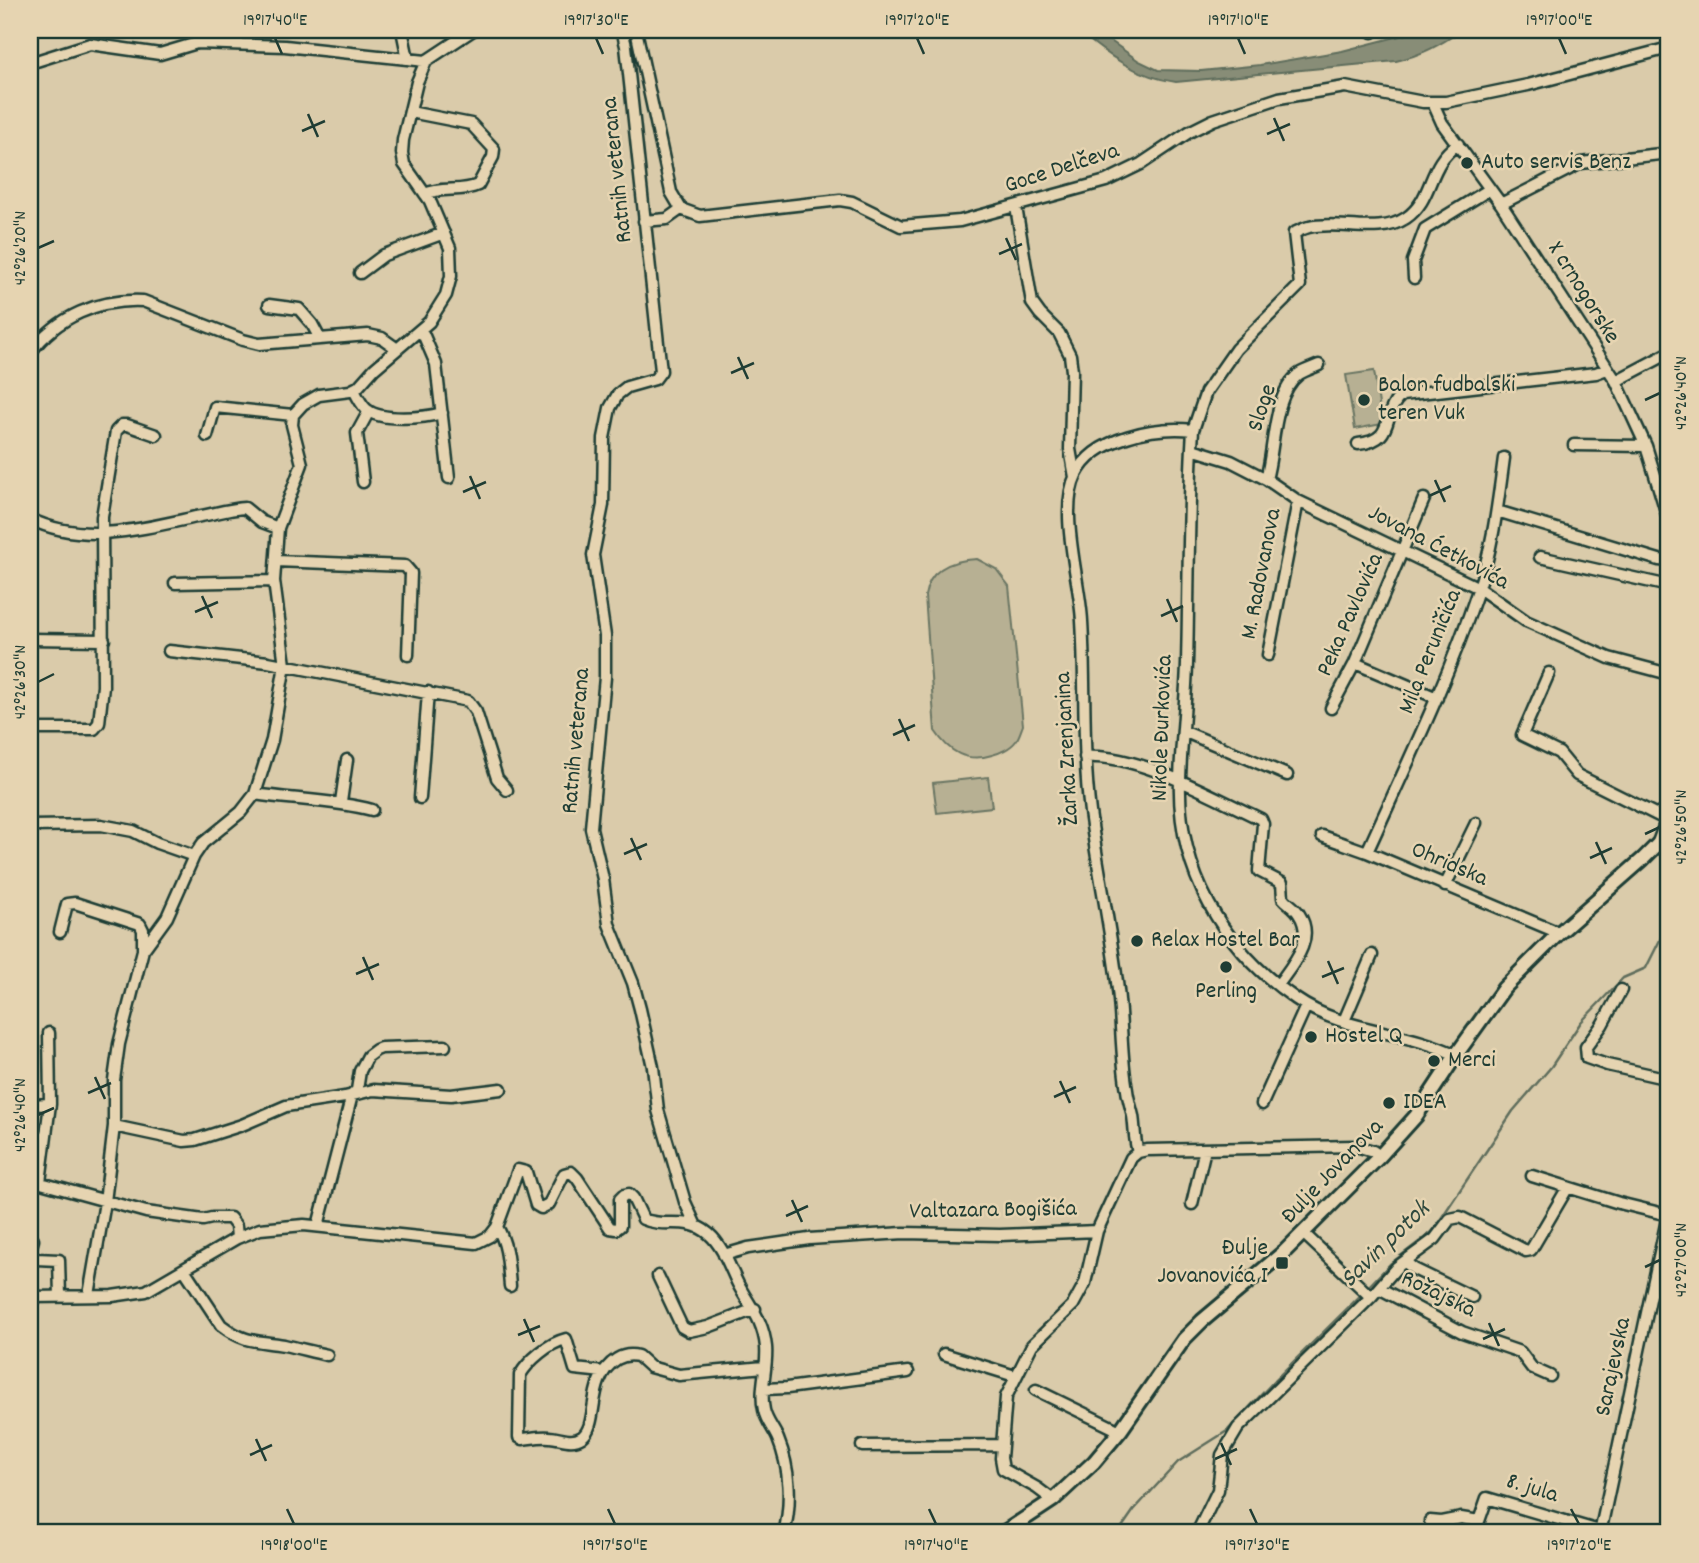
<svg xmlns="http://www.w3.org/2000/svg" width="1699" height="1563" font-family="Dekko,sans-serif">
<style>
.grass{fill:#b7b093;stroke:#6b7664;stroke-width:2}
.water{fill:#888d77;stroke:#5e6d5c;stroke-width:2}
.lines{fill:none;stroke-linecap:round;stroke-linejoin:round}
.stream{stroke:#5e6d5c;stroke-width:2.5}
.minor-casing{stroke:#1f3d34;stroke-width:15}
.tertiary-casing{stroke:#1f3d34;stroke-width:18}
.minor{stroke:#e6d4b1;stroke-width:10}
.tertiary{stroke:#e6d4b1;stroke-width:12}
.ticks{fill:none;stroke:#1f3d34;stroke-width:2.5}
.poi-dot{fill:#1f3d34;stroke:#e6d4b1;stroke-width:2.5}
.labels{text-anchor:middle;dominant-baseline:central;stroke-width:5;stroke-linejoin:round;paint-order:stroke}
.poi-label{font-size:24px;fill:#1f3d34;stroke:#e6d4b1;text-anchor:start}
.street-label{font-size:24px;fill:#1f3d34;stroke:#e6d4b1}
.water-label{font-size:26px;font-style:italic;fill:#2f493e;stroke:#e6d4b1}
.neatline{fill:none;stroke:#1f3d34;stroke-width:2.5}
.ticks-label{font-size:18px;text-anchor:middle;fill:#1f3d34}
</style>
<rect width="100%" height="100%" fill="#dacbaa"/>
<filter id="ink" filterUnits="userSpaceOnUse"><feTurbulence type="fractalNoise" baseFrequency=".0143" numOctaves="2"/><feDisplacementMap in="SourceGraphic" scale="14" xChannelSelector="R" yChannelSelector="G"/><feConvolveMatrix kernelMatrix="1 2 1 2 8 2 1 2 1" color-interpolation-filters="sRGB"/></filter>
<g filter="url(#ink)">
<path class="grass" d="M1374 371 1382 424 1355 429 1346 375Z
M977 559 996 569 1009 586 1023 725C1021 730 1019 737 1016 741 1011 748 1000 753 992 755 966 763 949 752 935 731L925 596C929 568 952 560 977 559Z
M988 777 992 807 937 813 933 783Z"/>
<path class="water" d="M1077 30H1095L1139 61 1158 70 1201 71 1260 65 1342 51 1423 30H1462C1440 45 1422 55 1396 61L1176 82C1137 77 1107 55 1077 30Z"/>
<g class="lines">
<path class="stream" d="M1366 1289 1390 1264 1432 1232 1513 1111 1551 1067 1581 1022 1623 978 1646 968 1669 922
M1118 1533 1134 1510 1178 1462 1227 1431 1275 1380 1362 1294"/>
<g class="minor-casing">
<path id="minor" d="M402 30 408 59
M618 30 623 34 626 46 661 371 655 379 627 387 618 394 610 408 604 438 603 505 593 555 605 636V677L591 828 603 879 609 924 633 983 640 1009 653 1067 658 1110 685 1202 696 1226
M636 30 671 192 681 209 700 216 840 200 852 202 901 226 960 221 1106 181 1141 164 1189 132 1213 120 1279 98 1345 87 1423 102H1446L1528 85 1669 48
M1372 32 1374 30
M30 63 90 44 160 54 197 43 285 46 426 61
M1433 103 1442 123 1501 204 1616 381 1646 446 1669 521
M410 112 471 124 494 149 493 157 478 185C461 193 442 186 425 194
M1501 204 1581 163 1669 153
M1016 207 1032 303 1040 314 1059 333 1070 355 1072 371 1070 449 1075 477
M644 221 667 219 681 209
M360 273 384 255 444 233
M1414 278 1413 261 1425 229 1490 189
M269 305 299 309 312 324 320 339
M421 329 436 364 449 478
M30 353C57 316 99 299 143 301L243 340 259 344 368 335 382 338 396 348
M1616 381 1669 353
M354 390C357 396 361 404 366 409 380 422 425 418 442 413
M207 436 215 407 293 415
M1358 444C1398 440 1380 412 1402 395L1596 373 1607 369
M1574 445 1646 446
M1192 449 1231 461 1266 479 1298 501 1479 588 1526 621 1609 658 1669 674
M1266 479C1275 449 1272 395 1299 374 1305 370 1313 368 1319 365
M363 482 357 433 369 411
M1497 511 1659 560 1669 561
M30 519C83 545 141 529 196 517 213 514 229 509 245 508L262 522 278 528
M1540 557 1669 586
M276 561 405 566 411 573 408 655
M175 583 274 581
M30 639 104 640
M169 651 268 662 468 701 476 712 497 778 507 790
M1268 655 1298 501
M1355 663 1437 698
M1549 673 1522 735 1559 753 1577 775 1665 819
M1331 708 1355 663 1424 499
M30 729H94L99 723 103 686 102 517 116 431 122 425H127L156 435
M1183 731 1287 775
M1085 757C1138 753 1212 797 1261 819L1263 824 1259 871 1282 883 1283 898C1288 904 1295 907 1299 914 1316 940 1292 965 1278 985
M255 794C294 800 334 800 372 810
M420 798 428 692
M341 802 347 760
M30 826 101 825 133 831 157 843 194 856
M1322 836 1367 852 1559 933
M1657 845 1669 813
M1367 852C1406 766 1448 680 1478 590 1493 548 1498 502 1504 458
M1445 886 1476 823
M60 932 67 904 75 903 140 924 143 930V950
M1621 990 1602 1025 1586 1047 1587 1058 1607 1065 1669 1079
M1344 1021 1372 955
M49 1033 50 1104
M1456 1055C1405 1030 1343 1032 1296 999 1222 948 1177 870 1180 780 1181 741 1186 702 1187 663 1189 585 1188 507 1193 430L1206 392 1236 349 1300 285 1294 233C1299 231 1304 228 1309 227 1339 220 1379 236 1406 218 1434 199 1427 164 1458 144
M1262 1104 1306 1006
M30 1105 50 1104 40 1182
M114 1126 184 1141 195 1140 242 1125 286 1106 345 1097 373 1090 451 1095 501 1089
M1138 1152C1134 1140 1135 1128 1133 1116 1131 1107 1128 1099 1127 1090 1121 1057 1122 1023 1118 990 1111 930 1098 871 1090 812 1082 748 1086 685 1082 621 1080 581 1058 511 1076 475 1094 437 1156 426 1193 430
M1532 1176 1619 1203 1668 1215
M30 1180 146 1212 203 1220 212 1218H230L236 1226 237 1238
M1192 1204 1205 1149
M318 1226 352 1095 357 1090 360 1071 368 1056 376 1050 381 1048 445 1046
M497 1227C508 1245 508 1265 510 1286
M1303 1233 1371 1297
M30 1250 33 1240
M30 1252 36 1259 59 1260 60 1296
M724 1255 748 1248 809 1239 904 1233 1000 1235 1097 1231
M1405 1262 1414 1269 1472 1297
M184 1269 221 1325C246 1344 256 1340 284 1345 298 1348 313 1352 327 1355
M658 1276 682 1327 689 1331 708 1327 755 1309
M1379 1288 1462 1332 1520 1352 1532 1368 1550 1376
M89 1295 105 1202 114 1126V1080L119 1044 143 950 167 917 194 856 203 843 241 812 255 794 272 740 285 665 274 581 278 528 302 464 292 425 293 415 303 404 319 395 350 391 358 387 374 369 429 322 446 295 451 276 450 248 430 201 404 164 402 153 403 140 417 82 426 61 473 30
M30 1297 112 1296 146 1291 237 1238 260 1229 304 1225 476 1243 490 1236 497 1227 518 1170 526 1172 536 1205 541 1208 549 1204 564 1174 571 1172 577 1178 610 1228 616 1229 620 1226V1199L624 1195 629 1194 633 1198 643 1219C665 1229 687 1215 709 1234 723 1246 730 1268 738 1284 750 1307 763 1319 766 1347 768 1367 759 1390 764 1410 766 1421 774 1429 778 1439 790 1468 792 1503 784 1533
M944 1354 1015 1376
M603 1372 575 1369 566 1339C549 1343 529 1360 520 1375L519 1437 523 1439C532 1438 541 1436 550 1437 562 1438 571 1444 582 1437 600 1424 585 1379 617 1359 624 1355 630 1354 638 1356L650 1367 679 1375 764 1367
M764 1389 787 1388 908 1372
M1036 1390 1120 1431
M862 1446 1002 1445
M1053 1500 1037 1488 1003 1469 1001 1458 1006 1397 1032 1345 1073 1305 1085 1283 1097 1231 1131 1158 1138 1152 1147 1150 1356 1146 1373 1151 1380 1156
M1430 1521 1441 1522 1461 1518 1479 1521 1487 1498 1606 1533
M1197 1533 1218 1490 1222 1455 1238 1428 1371 1297 1397 1267 1435 1239 1450 1219 1460 1217 1526 1251 1531 1250 1568 1187
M1600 1533 1669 1210"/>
</g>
<g class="tertiary-casing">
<path id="tertiary" d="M1003 1533 1053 1500 1094 1462 1120 1431 1184 1339 1202 1321 1284 1252 1380 1156 1416 1116 1456 1055 1504 988 1559 933 1643 859 1669 833"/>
</g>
<use href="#minor" class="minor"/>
<use href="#tertiary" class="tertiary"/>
</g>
</g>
<path class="ticks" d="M275 38 282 54M596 38 603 54M917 38 924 54M1238 38 1245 54M1559 38 1566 54M308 114 318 137M1274 118 1284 141M302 131 325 121M1267 134 1290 124M1006 238 1016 260M38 248 54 241M999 254 1022 244M738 357 748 379M731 373 754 363M1645 400 1660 393M470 476 480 499M1435 480 1445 502M463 492 486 482M1429 496 1451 486M202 596 212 618M1167 599 1177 622M195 612 218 602M1161 616 1183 606M38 682 54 674M899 719 909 741M893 735 915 725M1645 834 1660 827M631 838 641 860M1596 842 1606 864M624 854 647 844M1590 858 1612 848M363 957 373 980M1328 961 1338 984M356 974 379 964M1322 977 1344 968M95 1077 105 1099M1060 1081 1070 1103M88 1093 111 1083M1054 1097 1076 1087M38 1115 54 1108M792 1200 802 1222M786 1216 808 1206M1645 1267 1660 1260M524 1319 534 1342M1489 1323 1499 1346M518 1335 540 1326M1483 1339 1505 1329M256 1439 266 1461M1221 1443 1231 1465M250 1455 272 1445M1215 1459 1237 1449M287 1509 294 1524M608 1509 615 1524M929 1509 936 1524M1250 1509 1257 1524M1571 1509 1579 1524"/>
<g class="poi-dot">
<circle cx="1467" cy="163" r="7"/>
<circle cx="1364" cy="400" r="7"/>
<circle cx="1137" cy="941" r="7"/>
<circle cx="1226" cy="967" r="7"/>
<circle cx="1311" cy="1037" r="7"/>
<circle cx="1434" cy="1061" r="7"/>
<circle cx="1389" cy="1103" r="7"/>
<rect x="1275" y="1256" width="14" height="14" rx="3.5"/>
</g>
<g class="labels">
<g class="poi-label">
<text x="1481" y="163">Auto servis Benz</text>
<text x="1378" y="386">Balon fudbalski<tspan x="1378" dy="28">teren Vuk</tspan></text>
<text x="1151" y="941">Relax Hostel Bar</text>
<text x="1226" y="992" text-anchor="middle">Perling</text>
<text x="1325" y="1037">Hostel Q</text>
<text x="1448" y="1061">Merci</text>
<text x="1403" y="1103">IDEA</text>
<text x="1268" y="1249" text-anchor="end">Đulje<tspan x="1268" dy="28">Jovanovića I</tspan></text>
</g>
<g class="street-label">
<text transform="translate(1062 169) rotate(-18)">Goce Delčeva</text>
<text transform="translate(618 170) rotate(-96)">Ratnih veterana</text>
<text transform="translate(1583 293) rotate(58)">X crnogorske</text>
<text transform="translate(1263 408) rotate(-72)">Sloge</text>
<text transform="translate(1438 548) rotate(28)">Jovana Ćetkovića</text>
<text transform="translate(1262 574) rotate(-79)">M. Radovanova</text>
<text transform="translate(1351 615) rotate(-66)">Peka Pavlovića</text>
<text transform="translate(1431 652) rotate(-68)">Mila Peruničića</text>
<text transform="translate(1163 728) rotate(-88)">Nikole Đurkovića</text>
<text transform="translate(577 741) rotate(-85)">Ratnih veterana</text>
<text transform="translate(1068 749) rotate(-93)">Žarka Zrenjanina</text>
<text transform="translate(1449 865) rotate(23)">Ohridska</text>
<text transform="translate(1333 1172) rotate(-46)">Đulje Jovanova</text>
<text transform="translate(993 1211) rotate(-1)">Valtazara Bogišića</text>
<text transform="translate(1438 1295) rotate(26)">Rožajska</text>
<text transform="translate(1614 1367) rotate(-78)">Sarajevska</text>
<text transform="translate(1532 1489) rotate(17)">8. jula</text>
</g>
<g class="water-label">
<text transform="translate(1386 1245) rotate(-44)">Savin potok</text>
</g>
</g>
<rect width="1699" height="1563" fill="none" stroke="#e6d4b1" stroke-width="77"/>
<rect x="38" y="38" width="1622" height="1486" class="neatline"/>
<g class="ticks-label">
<text x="275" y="25">19°17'40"E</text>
<text x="596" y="25">19°17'30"E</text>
<text x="917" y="25">19°17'20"E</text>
<text x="1238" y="25">19°17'10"E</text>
<text x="1559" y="25">19°17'00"E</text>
<text transform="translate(19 248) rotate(-90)" y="6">42°26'20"N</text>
<text transform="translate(1680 393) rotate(-90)" y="6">42°26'40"N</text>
<text transform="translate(19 682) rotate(-90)" y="6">42°26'30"N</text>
<text transform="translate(1680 827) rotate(-90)" y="6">42°26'50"N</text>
<text transform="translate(19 1115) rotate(-90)" y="6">42°26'40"N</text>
<text transform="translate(1680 1260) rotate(-90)" y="6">42°27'00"N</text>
<text x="294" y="1550">19°18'00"E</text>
<text x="615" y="1550">19°17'50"E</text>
<text x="936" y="1550">19°17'40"E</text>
<text x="1257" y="1550">19°17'30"E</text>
<text x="1579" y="1550">19°17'20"E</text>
</g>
</svg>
